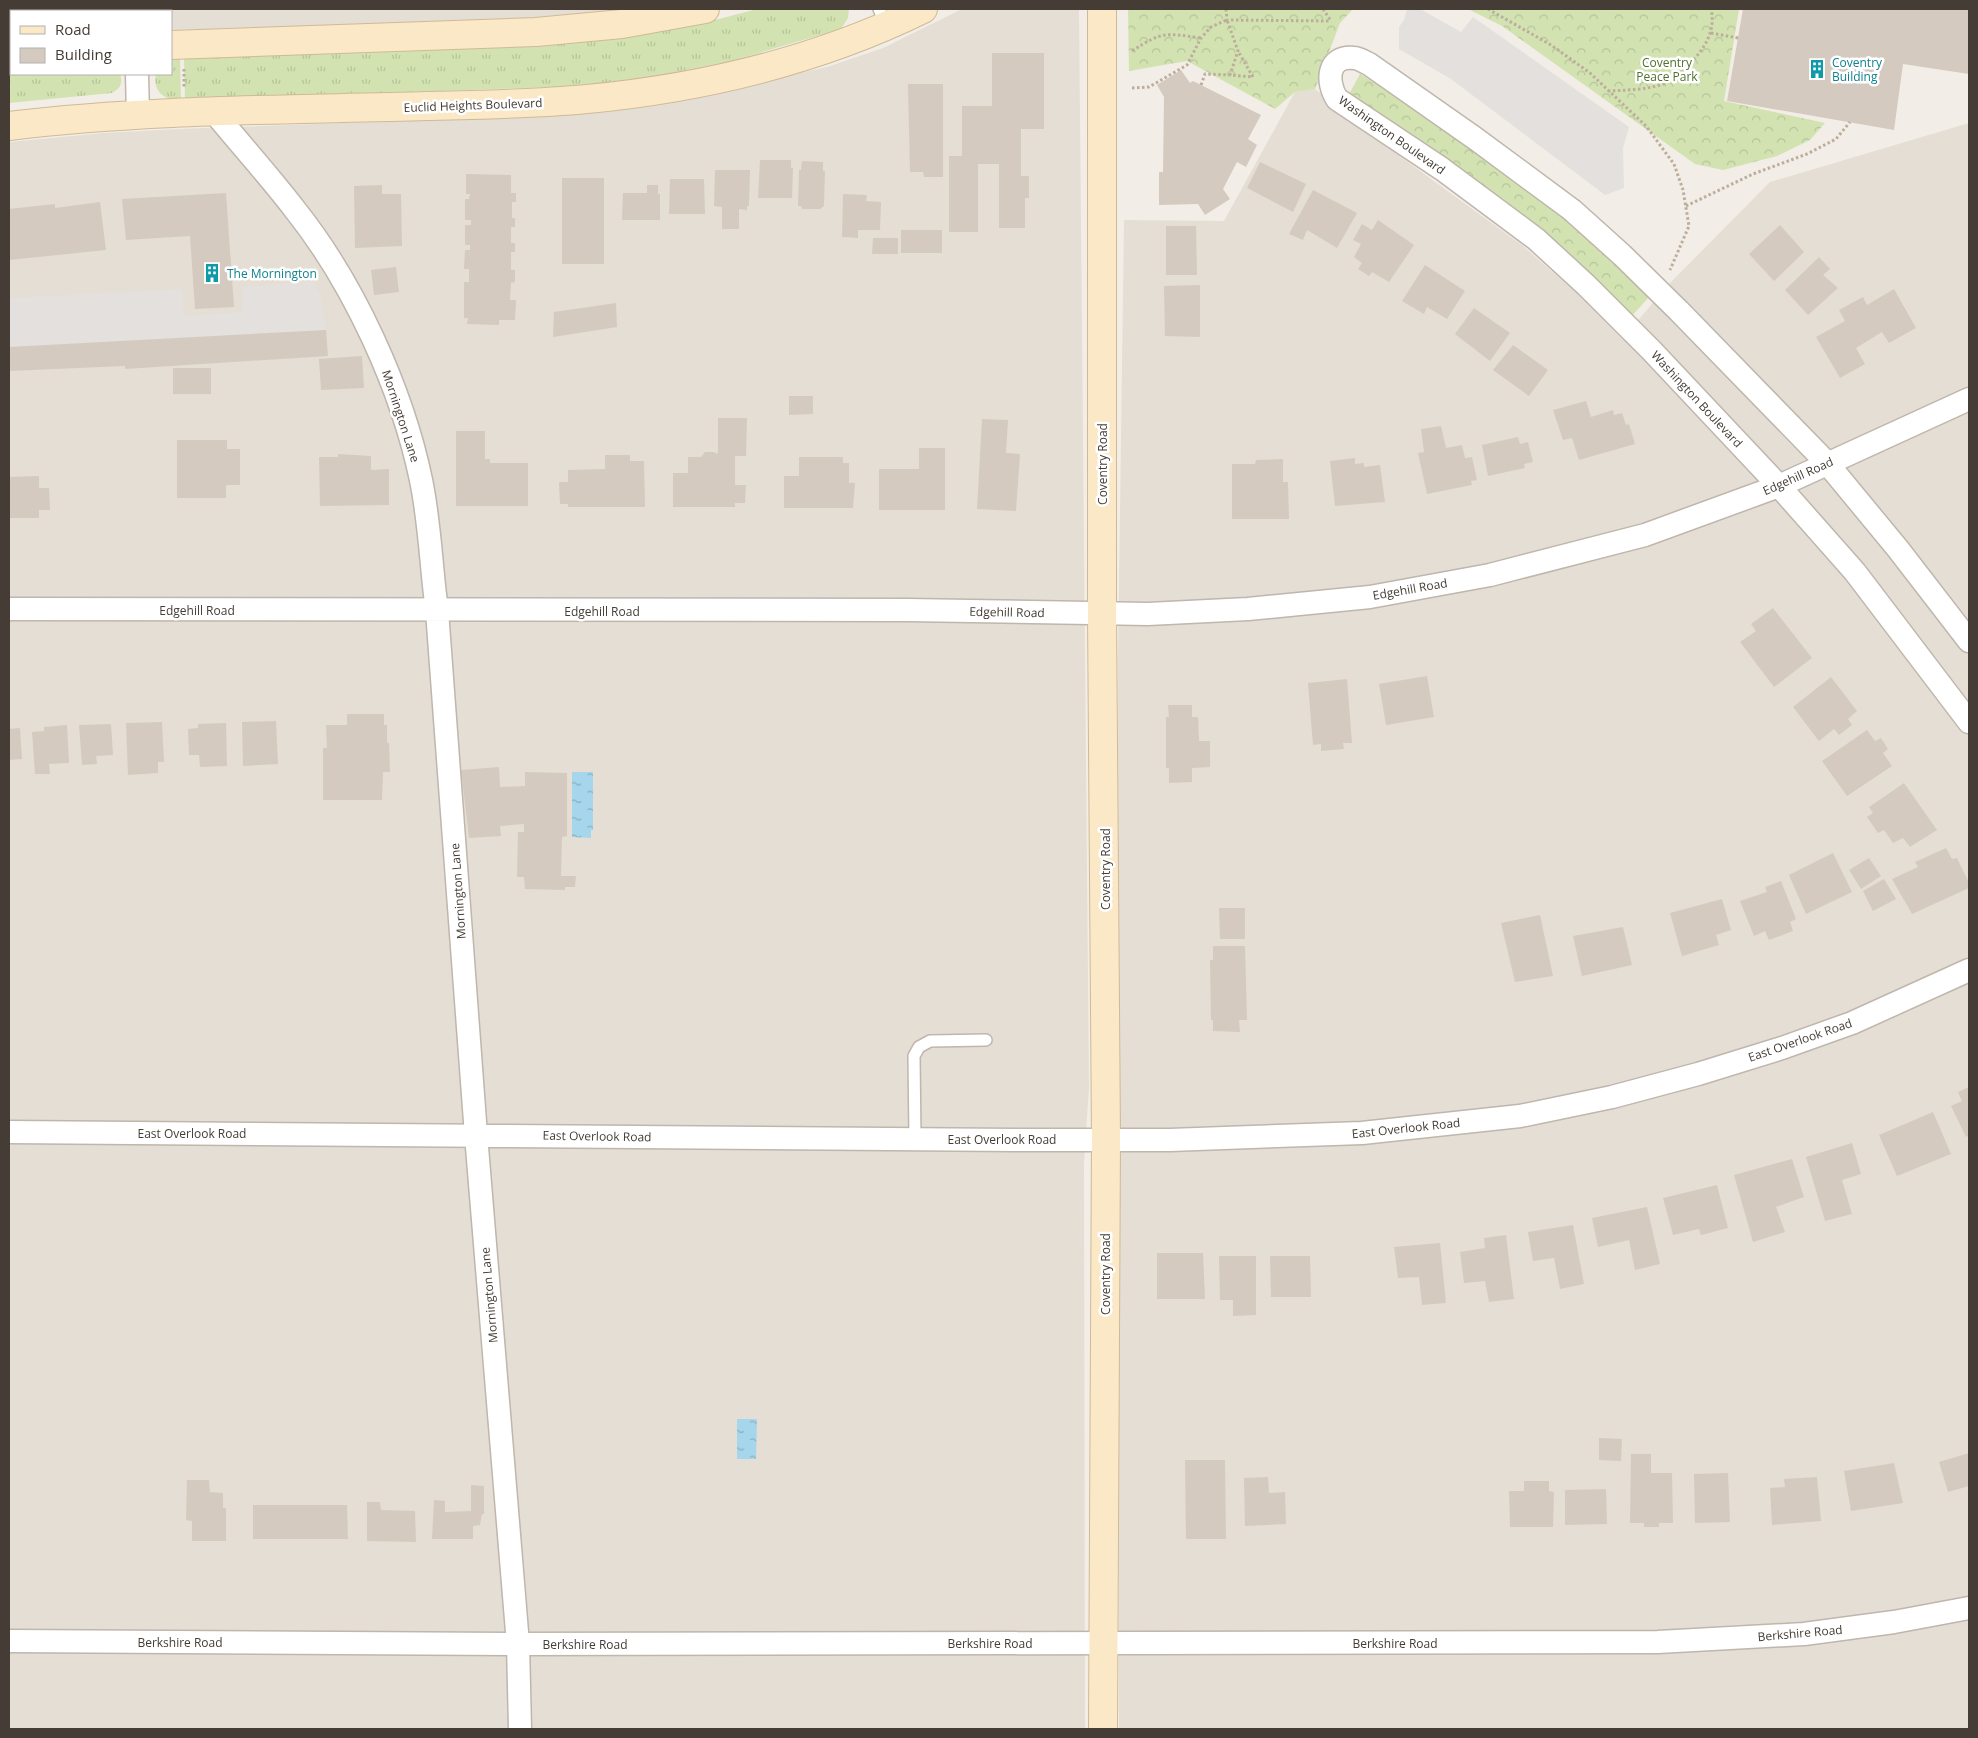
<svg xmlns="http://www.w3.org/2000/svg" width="1978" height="1738" font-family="'Open Sans',sans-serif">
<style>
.residential{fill:#e5ded4}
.grass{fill:url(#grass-tufts)}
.forest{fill:url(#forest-crowns)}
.parking{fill:#e3e0dd}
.water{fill:url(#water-ripples)}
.building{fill:#d5cabf}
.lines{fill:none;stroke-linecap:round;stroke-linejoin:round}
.lane-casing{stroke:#bfb6ac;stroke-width:14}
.street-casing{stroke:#bfb6ac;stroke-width:25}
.secondary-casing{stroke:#cfba97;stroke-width:30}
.path{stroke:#bdad9b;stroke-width:3;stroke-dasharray:2.5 2.5;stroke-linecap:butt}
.lane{stroke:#fff;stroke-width:11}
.street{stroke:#fff;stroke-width:22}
.secondary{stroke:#fbe8c6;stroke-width:28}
.labels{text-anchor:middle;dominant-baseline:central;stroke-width:5;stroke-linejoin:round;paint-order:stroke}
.park-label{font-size:12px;fill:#4f712d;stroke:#fff}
.culture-label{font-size:12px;fill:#0d838f;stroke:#fff;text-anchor:start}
.street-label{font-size:12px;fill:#443c35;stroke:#fff}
</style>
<defs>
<pattern id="grass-tufts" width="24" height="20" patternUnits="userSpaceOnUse" patternTransform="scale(1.25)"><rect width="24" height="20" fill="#d2e3b1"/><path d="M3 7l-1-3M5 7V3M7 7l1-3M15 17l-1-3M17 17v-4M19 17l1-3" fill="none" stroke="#b6c499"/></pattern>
<pattern id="forest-crowns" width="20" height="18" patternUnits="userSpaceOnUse" patternTransform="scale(1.25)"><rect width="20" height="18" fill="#d2e3b1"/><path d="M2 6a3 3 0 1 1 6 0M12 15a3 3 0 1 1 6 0" fill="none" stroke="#b6c499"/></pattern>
<pattern id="water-ripples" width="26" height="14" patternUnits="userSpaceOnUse" patternTransform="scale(1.25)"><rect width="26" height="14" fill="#a5d6eb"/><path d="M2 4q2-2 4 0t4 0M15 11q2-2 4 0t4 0" fill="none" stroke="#88afbf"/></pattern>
</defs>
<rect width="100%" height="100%" fill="#f2ede6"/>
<path class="residential" d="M9 9H627L569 16 369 25 171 30V11H11V42H9Z
M962 9H1079L1089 1087 1084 1163 1085 1729H9V142L104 133 178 129 509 117 601 111 674 101 827 67 883 48Z
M1315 89 1405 160 1523 246 1583 299 1622 339 1670 283 1770 182 1969 123V1729H1119L1118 660 1124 220 1224 221 1295 92Z"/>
<path class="grass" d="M757 9H849L848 18 841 29 731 61 659 75 600 83 554 87 185 100 184 59 604 38 719 19Z
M171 58H180L181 100C165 101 152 91 156 74H171Z
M9 68H11V74H120C123 83 121 88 112 93L9 103Z"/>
<path class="forest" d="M1128 9H1353L1340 23 1315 89 1295 92 1275 109 1187 61 1129 71Z
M1468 9H1739L1724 101 1825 123 1810 140 1777 156 1723 170 1695 164 1502 26Z
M1360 74 1418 109 1560 215 1603 252 1649 297 1631 317 1348 96Z"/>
<path class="parking" d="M1407 9H1420L1461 32 1473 17 1629 127 1623 148 1624 188 1605 195 1451 79 1399 49V27L1404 20Z
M313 281 320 295 326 330 328 356 125 369 124 366 9 371V298L182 289 184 316 243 312 242 287Z"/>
<path class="water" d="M572 772H593V830H591V838L572 837Z
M737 1419H757L756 1459H737Z"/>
<path class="building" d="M1743 9H1969V74L1903 64 1894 130 1727 101Z
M992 53H1044V129H1021V176H1029V198H1025V228H999V164H978V232H949V156H962V106H992Z
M1181 70 1190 83 1193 81 1261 115 1248 139 1257 145 1246 167 1237 162 1223 189 1230 199 1205 215 1198 204 1159 205V172H1163L1164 97 1157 85Z
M908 84H943V177H924L923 172H910Z
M760 160H791V168H793L792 198H758Z
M802 161 823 162V171H825L824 206 820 209H802L801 206H798L799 170H801Z
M1260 162 1306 184 1293 212 1247 188Z
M715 170H750L749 206H747V210L739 209V229H722V207L714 206Z
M466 174 511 175V193H516V202H512V218H515V227H511V243H515V252H511V270H515V282L511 283 510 300H516L515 320H499V325L467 324 468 318H464V282H469V269H464L465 250H470V245H465V225H471V220H465V199H469L470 194H466Z
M562 178H604V264H562Z
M670 179H704L705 214H669Z
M382 185V194H401L402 246 355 248 354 186Z
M647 185H658V194H660V220H622L623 193H647Z
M1313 190 1357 213 1337 248 1307 230 1303 240 1289 234Z
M226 193 234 307 195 309 190 236 126 240 122 199Z
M843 194 867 195 866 201 881 202 880 230H858V238L842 237Z
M100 202 106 250 9 260V209L55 204V208Z
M1378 220 1414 245 1389 282 1372 272 1369 276 1358 269 1362 263 1354 257 1361 244 1353 240 1362 224 1372 230Z
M1780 225 1804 252 1774 281 1749 254Z
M1166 226H1196L1197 275H1166Z
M901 230H942V253H901Z
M873 238H898V254H872Z
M1819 257 1830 269 1823 275 1838 288 1808 315 1785 290Z
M1425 265 1465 291 1447 319 1427 307 1424 314 1402 301Z
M396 267 399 292 374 295 371 270Z
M1200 285V337L1165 336 1164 286Z
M1894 289 1916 328 1889 343 1882 332 1856 348 1865 364 1840 378 1816 337 1845 321 1839 310 1863 297 1867 305Z
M616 303 617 327 553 337 554 312Z
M1474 308 1510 333 1490 361 1455 334Z
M326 330 328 356 125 369V366L9 371V347Z
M1513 345 1548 370 1529 396 1493 370Z
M362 356 364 388 321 390 319 359Z
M173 368H211V394H173Z
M789 396H813V414L789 415Z
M1586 401 1591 417 1613 410 1614 415 1622 413 1626 425 1629 424 1635 444 1579 460 1572 438 1563 440 1553 410Z
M718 418H747L746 456H735V485H746L745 503H735V507H673V473H688V457H701L705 452H714L717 454 718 452Z
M982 419 1008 420 1006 453 1020 454 1016 511 977 509Z
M1441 426 1446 448 1462 445 1465 458 1472 457 1477 480 1471 481 1472 485 1427 494 1418 453 1424 452 1421 429Z
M456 431H485V459H490V463H528V506H456Z
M1518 437 1520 444 1528 442 1533 462 1524 464 1525 468 1488 476 1482 445Z
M177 440H227V449H240V485H226V498H177Z
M919 448H945V510H879V469H919Z
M338 454 371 456V470L389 469V505L320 506 319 457H338Z
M605 455H630V461H644L645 507H568V504H560L559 482H568V470L605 469Z
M799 457H843V463H849V483H855L853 508H784V476H799Z
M1355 458V464L1364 463V467L1380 465 1385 502 1335 506 1330 461Z
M1283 459V482H1288L1289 519H1232V464H1255L1256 460Z
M39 476V488H49L50 510H39V518H9V477Z
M1773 608 1812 658 1774 687 1740 642 1756 631 1751 624Z
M1427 676 1434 717 1386 725 1379 684Z
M1831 677 1857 711 1848 719 1852 725 1839 735 1834 729 1819 741 1793 707Z
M1347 679 1352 743H1343L1344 749 1321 751V744L1313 745 1308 683Z
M1168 705H1192V717H1198L1199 741H1210V767L1192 768V782L1169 783V768H1166V717H1169Z
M347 714H384V725H387V743H389L390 772H383L382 800H323V748H327L326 725H347Z
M276 721 278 764 243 766 242 722Z
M162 722 164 762H158V773L128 775 126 723Z
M226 723 227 766 200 767 199 755H189L188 729 198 728V724Z
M111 724 113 755 96 756 97 764 82 765 79 725Z
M67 725 69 763 49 764 50 774H35L32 732 44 731V727Z
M20 728 22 759 9 760V729Z
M1867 730 1875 741 1881 738 1888 749 1883 753 1892 766 1847 796 1822 761Z
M499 767 500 787 525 786V772L567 773V836L562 837 561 876H576L575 887H565V890L525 889 524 877H517L518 832H524V824L500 826 501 836 469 838 461 770Z
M1904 783 1937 830 1910 847 1903 838 1893 843 1884 830 1878 833 1867 817 1873 813 1869 807Z
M1946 848 1952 859 1957 858 1969 883V888L1912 914 1892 879 1918 867 1915 862Z
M1833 853 1852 892 1806 914 1789 875Z
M1869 858 1881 876 1861 889 1849 870Z
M1884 879 1896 899 1873 911 1863 891Z
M1781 881 1796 919 1790 922 1793 931 1769 940 1765 931 1754 936 1740 901 1767 892 1765 887Z
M1722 899 1731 930 1716 935 1719 945 1682 956 1670 913Z
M1219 908H1245V939H1220Z
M1540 915 1553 976 1515 982 1501 923Z
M1623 927 1632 965 1582 976 1573 936Z
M1213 946H1245L1247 1020H1239L1240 1032 1213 1031V1020H1211L1210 960H1213Z
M1969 1087V1135L1966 1137 1951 1106 1962 1101 1958 1092Z
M1933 1112 1951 1154 1897 1176 1879 1135Z
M1852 1143 1861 1174 1842 1180 1852 1214 1825 1221 1806 1157Z
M1792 1159 1804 1197 1776 1207 1785 1232 1753 1242 1734 1175Z
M1717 1185 1728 1228 1701 1235 1699 1229 1673 1235 1663 1198Z
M1647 1207 1660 1264 1635 1270 1629 1240 1598 1247 1592 1218Z
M1573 1225 1584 1284 1560 1289 1554 1258 1533 1261 1528 1232Z
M1506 1235 1514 1299 1489 1302 1485 1281 1464 1283 1460 1252 1485 1248 1484 1238Z
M1440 1243 1446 1303 1422 1305 1419 1277 1398 1278 1394 1247Z
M1157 1253H1203L1205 1299H1157Z
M1219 1256H1256V1315L1233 1316V1300H1220Z
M1270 1256H1310L1311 1297H1271Z
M1599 1438 1622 1439 1621 1461 1599 1460Z
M1969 1453V1486L1948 1492 1939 1462Z
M1631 1454H1651V1473H1672L1673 1523H1659V1527H1644V1523H1630Z
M1185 1460H1225L1226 1539H1186Z
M1894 1463 1903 1503 1851 1511 1844 1471Z
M1728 1473 1730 1522 1695 1523 1694 1474Z
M1268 1477 1269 1493 1285 1492 1286 1524 1245 1526 1244 1478Z
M1817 1477 1821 1521 1772 1525 1770 1488 1785 1487 1784 1479Z
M187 1480H209L210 1492 223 1493V1508H226V1541H192V1521L186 1520Z
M1524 1481H1549V1491L1554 1492 1553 1527H1510L1509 1491H1524Z
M471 1485 484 1486V1514H482L480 1525 473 1526V1539H432L434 1500 445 1501V1512L471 1511Z
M1606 1489 1607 1524 1565 1525V1490Z
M367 1502H380L381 1510 415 1511 416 1542 367 1541Z
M253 1505H347L348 1539H253Z"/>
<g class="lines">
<g class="lane-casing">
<path id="lane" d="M879 9 887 27
M915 1139 914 1056 919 1047 930 1041 986 1040"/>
</g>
<g class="street-casing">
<path id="street" d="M136 9V11
M137 74 138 116
M214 112C241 145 270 177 296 211 354 284 402 389 421 480 430 523 431 567 437 611L476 1135 518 1644 520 1729
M9 609 908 610 1148 614 1248 609 1370 597 1490 575 1645 535 1779 486 1969 399
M1969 641 1898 549 1827 463 1679 311 1622 255 1572 210 1476 139 1369 64C1364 62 1359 58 1354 58 1327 55 1326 82 1337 99L1442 169 1536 239 1586 285 1652 351 1779 486 1855 572 1969 722
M9 1132 1015 1140H1170L1362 1133 1520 1116 1612 1097 1698 1074 1782 1048 1852 1023 1969 970
M9 1641 518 1644 1658 1642 1804 1634 1894 1622 1969 1608"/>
</g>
<g class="secondary-casing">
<path id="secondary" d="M1102 9V614L1106 1139 1103 1729
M171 45 536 32 622 24 705 9
M9 57 11 56
M9 126C147 109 289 110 428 106 481 105 534 104 587 99 702 88 819 60 923 9"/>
</g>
<path class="path" d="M1226 9 1227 20 1331 21
M1323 9 1331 21
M1488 9 1551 45 1590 73 1646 126 1674 164 1683 190 1689 226 1670 270
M1711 33 1738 38
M1132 51C1163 31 1165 33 1201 38
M184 69V88
M1201 85 1205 74 1230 75
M1132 88 1149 87 1187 65 1201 38 1211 27 1227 20 1238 51 1230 75 1253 77 1238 51
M1608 91C1627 90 1648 90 1666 83 1672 80 1676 75 1681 71 1700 56 1717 34 1711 9
M1686 206 1753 174 1807 154 1836 139 1850 122"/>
<use href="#lane" class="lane"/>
<use href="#street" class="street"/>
<use href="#secondary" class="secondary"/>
</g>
<defs>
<g id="building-bare" transform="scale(1.5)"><path d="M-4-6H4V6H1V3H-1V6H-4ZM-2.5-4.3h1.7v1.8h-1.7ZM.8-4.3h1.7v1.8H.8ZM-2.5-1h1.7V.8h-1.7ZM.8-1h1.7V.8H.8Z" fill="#0f9aa8" stroke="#fff" stroke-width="2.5" paint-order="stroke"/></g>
</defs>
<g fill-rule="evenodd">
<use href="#building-bare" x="1817" y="69"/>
<use href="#building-bare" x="212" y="273"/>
</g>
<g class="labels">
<g class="park-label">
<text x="1667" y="62">Coventry<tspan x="1667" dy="14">Peace Park</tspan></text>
</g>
<g class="culture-label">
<text x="1832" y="62">Coventry<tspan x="1832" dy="14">Building</tspan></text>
<text x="227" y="273">The Mornington</text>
</g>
<g class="street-label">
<text transform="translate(473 105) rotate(-2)">Euclid Heights Boulevard</text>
<text transform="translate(1392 135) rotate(35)">Washington Boulevard</text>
<text transform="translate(1697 399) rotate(47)">Washington Boulevard</text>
<text transform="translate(401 416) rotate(72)">Mornington Lane</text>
<text transform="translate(1102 464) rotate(-90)">Coventry Road</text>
<text transform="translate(1798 476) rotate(-24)">Edgehill Road</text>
<text transform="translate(1410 589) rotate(-10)">Edgehill Road</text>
<text x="197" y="610">Edgehill Road</text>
<text x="602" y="611">Edgehill Road</text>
<text transform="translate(1007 612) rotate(1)">Edgehill Road</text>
<text transform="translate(1105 869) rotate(-90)">Coventry Road</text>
<text transform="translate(458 891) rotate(-94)">Mornington Lane</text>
<text transform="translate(1800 1040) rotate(-19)">East Overlook Road</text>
<text transform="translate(1406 1128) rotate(-6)">East Overlook Road</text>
<text x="192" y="1133">East Overlook Road</text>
<text transform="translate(597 1136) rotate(1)">East Overlook Road</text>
<text x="1002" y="1139">East Overlook Road</text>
<text transform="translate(1105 1274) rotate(-90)">Coventry Road</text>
<text transform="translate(489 1295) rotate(-95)">Mornington Lane</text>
<text transform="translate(1800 1633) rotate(-5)">Berkshire Road</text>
<text x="180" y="1642">Berkshire Road</text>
<text x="990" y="1643">Berkshire Road</text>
<text x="1395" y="1643">Berkshire Road</text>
<text x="585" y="1644">Berkshire Road</text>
</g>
</g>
<rect width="1978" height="1738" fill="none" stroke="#443c35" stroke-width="20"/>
<rect x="10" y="10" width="162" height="65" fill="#ffffff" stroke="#b4b1ae"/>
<rect x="20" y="26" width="25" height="8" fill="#fbe8c6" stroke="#b4b1ae"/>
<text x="55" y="35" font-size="15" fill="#443c35">Road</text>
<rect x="20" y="48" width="25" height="15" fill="#d5cabf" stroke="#b4b1ae"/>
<text x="55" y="60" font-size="15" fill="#443c35">Building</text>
</svg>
